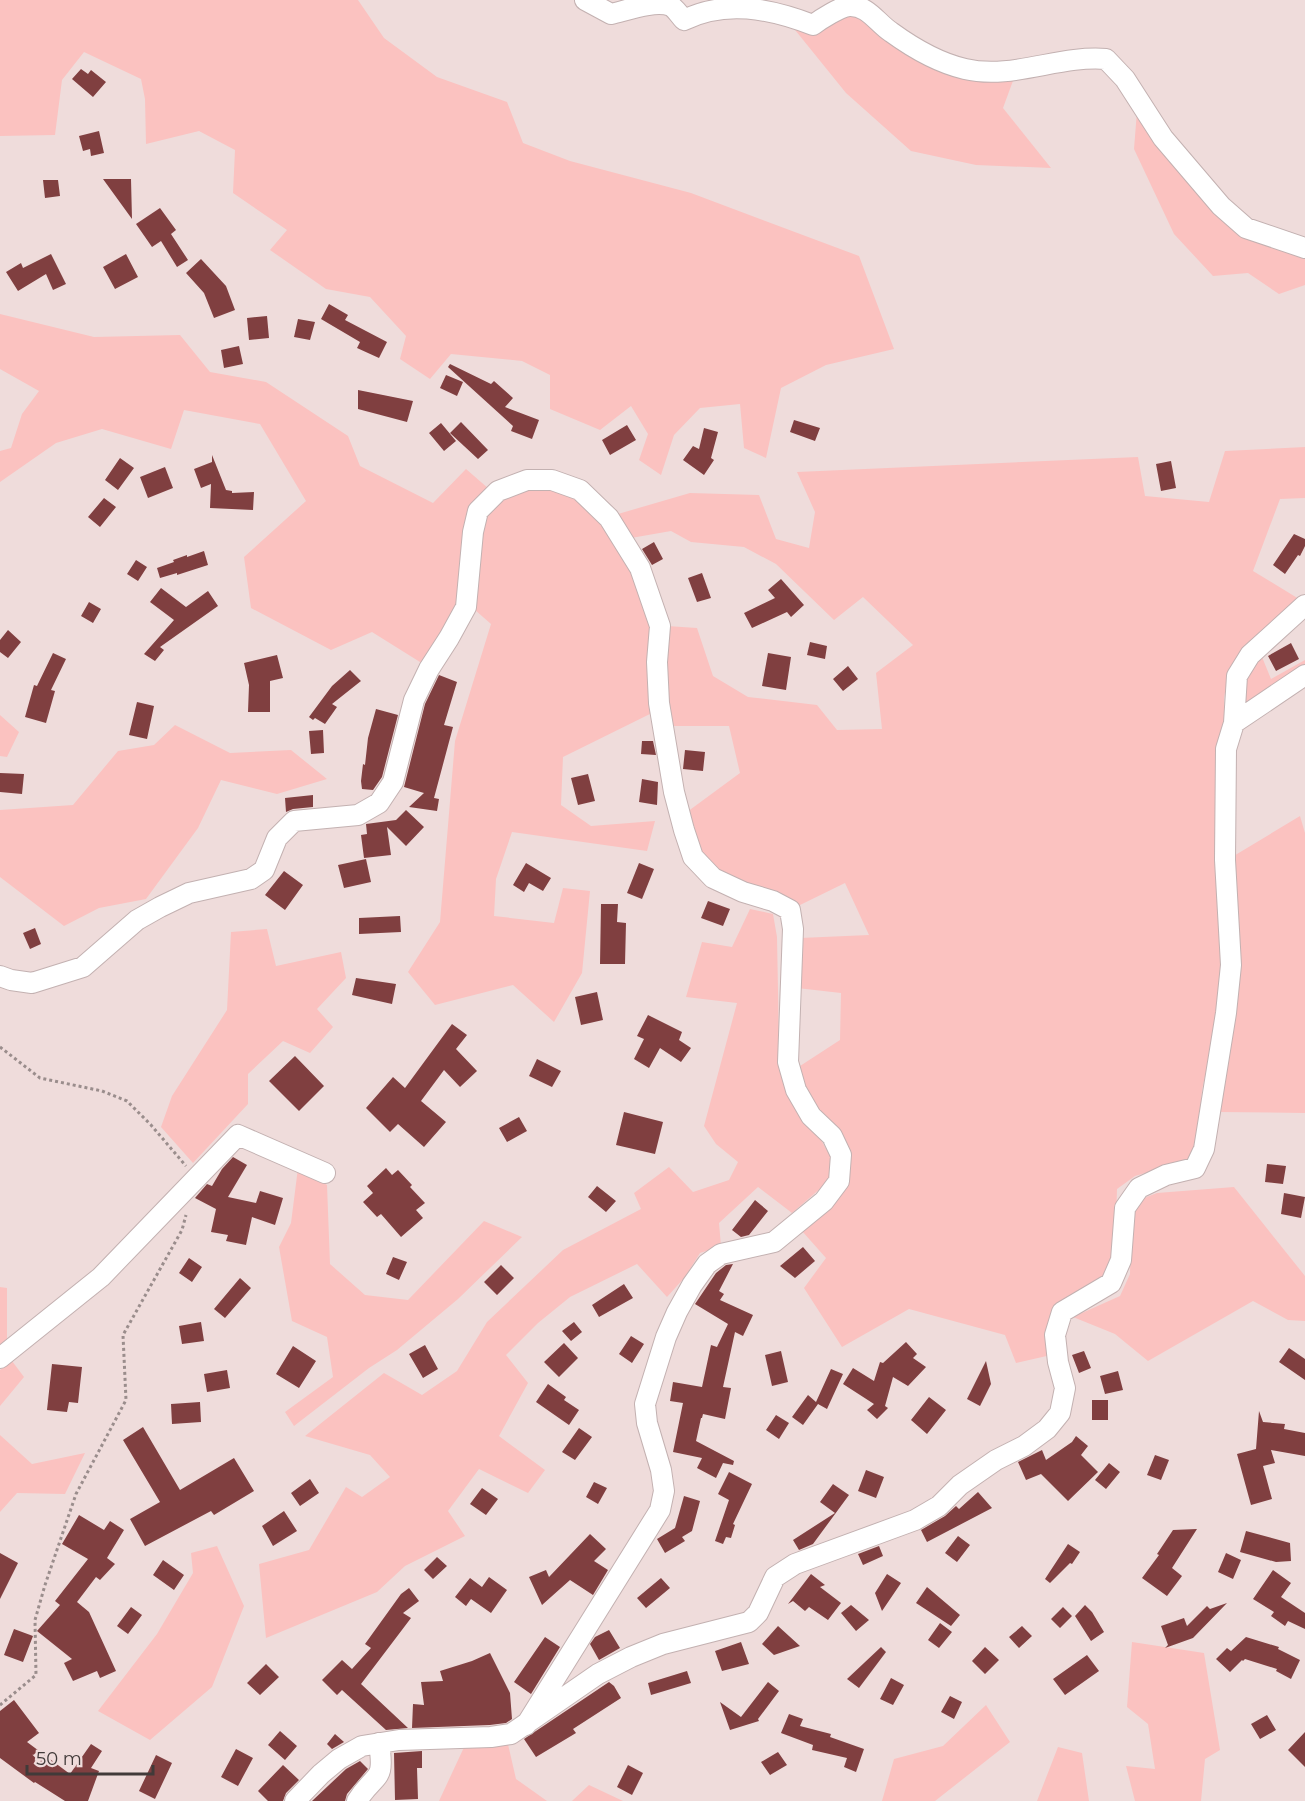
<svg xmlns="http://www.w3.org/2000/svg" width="1305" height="1801" font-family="Montserrat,sans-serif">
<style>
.green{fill:#fbc2c0}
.building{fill:#803f40}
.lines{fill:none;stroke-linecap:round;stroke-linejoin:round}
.minor-casing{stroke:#c3b1b1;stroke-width:22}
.path{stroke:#9a8d8c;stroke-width:3;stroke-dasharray:3 3;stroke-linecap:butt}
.minor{stroke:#fff;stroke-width:20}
</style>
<rect width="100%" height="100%" fill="#efdcdb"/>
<path class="green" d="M0 0H358L384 38 437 77 507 102 523 143 570 161 691 193 859 256 894 349 826 365 781 388 766 458 744 448 740 404 700 408 674 435 661 475 639 460 648 434 631 406 600 430 550 409V375L522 361 451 354 430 379 400 359 406 336 370 297 326 289 270 250 287 230 233 193 235 150 199 131 146 144 145 99 141 79 84 52 62 80 55 135 0 136Z
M850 11 889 34 1014 78 1003 108 1051 168 976 165 911 151 846 93 787 20Z
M1137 111 1219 211 1305 255V285L1279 294 1248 273 1213 276 1174 234 1134 149Z
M0 314 94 337 180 335 210 372 266 382 348 436 360 466 433 503 466 469 489 489 461 596 428 667 372 632 331 650 251 608 244 557 306 501 260 424 184 410 171 449 102 429 56 443 0 482V451L11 448 22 414 39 391 0 369Z
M1305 447V498L1280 499 1253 571 1299 599 1245 648 1229 669 1224 698V962L1218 1016 1202 1090 1197 1146 1189 1160 1135 1176 1117 1189 1115 1260 1103 1280 1053 1308 1049 1331 1051 1355 1016 1363 1005 1335 909 1309 842 1347 804 1288 826 1258 802 1231 844 1185 817 1108 803 1085 800 1066 840 1040 841 993 797 988 800 938 869 935 845 883 798 906 721 874 700 856 687 812 740 773 729 726H670L667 687V626L697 628 713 676 748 697 817 705 837 730 882 729 876 673 913 645 863 597 834 620 776 564 744 547 691 542 671 531 631 538 618 514 690 493 759 495 776 539 809 548 815 512 797 472 1138 457 1145 496 1209 502 1225 451Z
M528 485 560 487 587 500 639 579 656 629 654 712 563 757 561 805 591 826 655 821 647 851 512 832 496 879 494 916 554 923 563 888 590 891 582 973 554 1022 513 985 435 1005 408 972 440 922 455 741 491 624 475 610 485 509Z
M1262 657 1271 679 1305 660V671L1242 711 1246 675Z
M0 715 19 732 7 757 0 756Z
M175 725 230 753 291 750 327 779 277 794 221 780 198 828 146 899 99 908 64 926 0 877V810L73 805 118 751 154 745Z
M1300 816 1305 833V1113L1218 1112 1232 857Z
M750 909 773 914 777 937 779 1045 782 1079 798 1109 820 1138 831 1158 829 1181 792 1213 758 1187 719 1223 721 1246 700 1253 685 1277 667 1297 637 1264 570 1297 538 1323 506 1355 528 1383 499 1436 545 1470 528 1493 479 1469 448 1511 465 1536 405 1566 377 1592 266 1638 259 1564 309 1550 346 1487 362 1497 390 1477 370 1455 305 1436 384 1373 422 1395 457 1371 487 1322 563 1250 641 1209 634 1193 669 1167 693 1192 729 1180 738 1162 716 1144 704 1126 737 1003 686 997 702 942 732 947Z
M267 929 276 966 341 952 346 978 317 1009 333 1027 310 1053 283 1041 248 1074V1104L193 1163 161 1127 172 1096 227 1010 231 932Z
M298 1168 327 1185 330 1264 365 1295 408 1300 484 1221 522 1237 458 1299 397 1350 369 1368 294 1426 285 1412 333 1377 327 1337 292 1321 279 1247 291 1223Z
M1234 1187 1305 1276V1321L1288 1320 1253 1301 1148 1361 1115 1334 1073 1317 1120 1296 1130 1274 1131 1224 1139 1200 1157 1193Z
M0 1287 7 1288V1341L0 1348Z
M12 1361 24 1377 0 1406V1370Z
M0 1435 32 1464 85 1453 65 1494 17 1493 0 1512Z
M217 1546 244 1606 212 1687 150 1740 98 1711 157 1634 193 1573 191 1553Z
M1132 1642 1204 1653 1220 1750 1205 1759 1201 1801H1135L1126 1766 1155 1769 1148 1724 1127 1707Z
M986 1705 1010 1742 935 1801H882L894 1759 943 1746Z
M507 1740 516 1779 547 1801H439L466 1743Z
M1058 1747 1082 1753 1089 1801H1037Z
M589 1785 623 1801H572Z"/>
<path class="building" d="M81 69 88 74 91 70 106 82 93 97 72 79Z
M99 131 104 153 91 156 90 149 83 151 79 136Z
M103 179H131L132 219Z
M43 180H58L60 196 45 198Z
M160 208 176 230 171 234 188 260 177 267 161 241 152 247 136 224Z
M51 254 66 284 53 290 46 274 18 291 6 272 21 263 23 268Z
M126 254 138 277 115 289 103 267Z
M201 259 226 286 235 310 214 318 204 293 186 273Z
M329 304 348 315 345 320 387 342 379 358 357 348 360 342 321 319Z
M267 316 269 338 249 340 247 318Z
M298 319 315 322 310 340 294 337Z
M239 346 243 364 224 368 221 350Z
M450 364 491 384 494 381 513 398 505 407 539 420 532 439 511 431 513 426 448 367Z
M446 375 463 382 457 396 440 388Z
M358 390 413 401 407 422 358 409Z
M794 420 820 428 815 441 790 432Z
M461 422 488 450 478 459 450 433Z
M441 423 456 441 444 451 429 433Z
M627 425 636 440 610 455 602 440Z
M704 428 718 432 711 458 714 460 704 475 683 460 693 446 699 449Z
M212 455 226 490 232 491V493L254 492 253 510 210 508 211 484 201 488 194 469 212 462Z
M120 458 134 468 118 490 105 480Z
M1171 461 1176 488 1161 491 1156 464Z
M165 467 173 488 148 498 140 477Z
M104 498 116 507 100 527 88 517Z
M1294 534 1305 539V546L1300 556 1298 555 1285 574 1273 565Z
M654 542 663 559 652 565 642 549Z
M204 551 208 565 177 575V573L160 578 157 568 174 562 173 560 187 555V557Z
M136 560 147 567 138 581 127 574Z
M702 573 711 598 697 602 688 578Z
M781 579 804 605 791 617 787 612 752 628 744 613 775 598 768 590Z
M161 588 186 607 208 591 218 606 160 647 164 650 155 661 144 654 174 620 150 602Z
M89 602 101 609 93 623 81 616Z
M8 630 21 642 8 658 0 652V640Z
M810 642 827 646 825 659 807 655Z
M1291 643 1299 659 1276 671 1268 656Z
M53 653 66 659 51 690 55 691 46 723 25 717 34 685 37 686Z
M768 653 791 657 786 690 762 686Z
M277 655 283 678 270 681V712H248L249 685 244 663Z
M848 666 858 679 843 691 833 679Z
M350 670 361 681 332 704 337 707 325 724 315 718 313 720 309 717 332 686Z
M439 675 457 682 444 725 453 727 434 798 439 799 437 811 409 807 424 793 404 787 425 704Z
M137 702 154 706 147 739 129 735Z
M376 709 398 715 382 777 373 790 362 789 361 781 363 764 365 765 368 738Z
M323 730 324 753 311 754 309 731Z
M642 741H653L656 755 641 754Z
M685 750 705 752 703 771 683 769Z
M0 773 24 774 22 794 0 792Z
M588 774 595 801 578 805 571 778Z
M642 779 658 782 657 805 639 802Z
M313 795V807L293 809 286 812 285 798Z
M406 810 424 827 406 846 387 827 391 855 364 858 361 835 367 834 366 824 396 820Z
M366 859 371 882 344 888 338 865Z
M526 863 551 878 543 891 529 883 524 892 513 885Z
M639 863 654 869 642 899 627 893Z
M284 871 303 885 285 910 265 895Z
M708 901 730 909 723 926 701 918Z
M601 904H618L617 922 626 923 625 964H600Z
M400 916 401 932 359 934V918Z
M35 928 41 944 30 949 23 933Z
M356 978 396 984 392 1004 352 995Z
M597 992 603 1020 581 1025 575 997Z
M648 1015 682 1032 679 1040 691 1048 681 1062 660 1048 649 1068 634 1059 644 1039 637 1036Z
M452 1024 467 1035 456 1049 477 1071 460 1087 444 1070 421 1101 446 1122 424 1147 398 1124 390 1132 366 1108 393 1077 405 1088Z
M295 1056 324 1086 299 1111 269 1081Z
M537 1059 561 1071 552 1087 529 1076Z
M624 1112 663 1122 655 1154 616 1145Z
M519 1117 527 1131 507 1142 499 1128Z
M233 1157 247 1165 228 1197 256 1203 260 1191 283 1198 275 1225 252 1217 246 1245 226 1241 228 1235 211 1232 216 1209 195 1198 207 1184 212 1186 222 1169Z
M1267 1164 1286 1166 1283 1184 1265 1182Z
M386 1168 392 1175 398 1170 412 1185 410 1187 425 1203 416 1210 423 1218 401 1237 381 1214 377 1217 363 1202 373 1193 367 1186Z
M597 1186 616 1201 606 1212 588 1197Z
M1284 1193 1305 1197 1301 1218 1281 1214Z
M755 1200 768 1211 749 1235 741 1237 732 1230Z
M803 1247 815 1261 795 1278 780 1266Z
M393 1257 407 1262 399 1280 386 1274Z
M189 1258 202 1267 192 1282 179 1273Z
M733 1264 719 1291 724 1294 720 1300 753 1315 743 1336 735 1332 723 1387 731 1388 725 1419 703 1414 702 1418H701L696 1441 734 1461 733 1465 723 1463 716 1478 697 1468 702 1458 673 1452 683 1403 670 1401 673 1382 702 1387 711 1345 717 1347 728 1324 695 1304 716 1273 726 1265Z
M501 1265 514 1278 497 1295 484 1282Z
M240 1278 251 1288 225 1318 214 1309Z
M624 1284 633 1298 599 1317 592 1305Z
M201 1322 204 1341 182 1344 179 1326Z
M574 1322 582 1332 571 1341 562 1331Z
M631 1336 644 1344 632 1363 619 1354Z
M906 1342 917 1354 913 1358 926 1367 908 1386 893 1377 885 1406 888 1408 877 1419 867 1410 874 1404 843 1384 853 1368 874 1381 880 1362 883 1363Z
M564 1343 578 1358 559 1377 544 1362Z
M425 1345 438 1369 423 1378 409 1354Z
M293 1346 316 1361 299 1388 276 1374Z
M1289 1348 1305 1359V1380L1279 1362Z
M781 1351 788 1382 772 1386 765 1355Z
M1084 1351 1091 1368 1079 1373 1072 1355Z
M986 1361 991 1384 980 1406 967 1399Z
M52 1364 82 1367 78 1403 69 1402 67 1412 47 1410Z
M831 1369 843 1374 827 1409 818 1404 803 1425 792 1417 808 1395 816 1402Z
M227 1370 230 1388 207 1392 204 1374Z
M1118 1371 1123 1390 1105 1394 1100 1376Z
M548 1384 566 1397 564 1400 579 1410 569 1425 536 1402Z
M929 1397 946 1410 927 1434 911 1420Z
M1092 1400H1108V1420H1092Z
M200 1402 201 1422 172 1424 171 1404Z
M1259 1411 1263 1422 1285 1424 1284 1429 1305 1433V1456L1271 1450 1275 1463 1263 1466 1272 1499 1251 1505 1237 1454 1256 1449Z
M776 1415 789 1423 779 1439 766 1430Z
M143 1427 180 1490 234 1458 254 1491 214 1515 211 1511 145 1546 130 1519 160 1502 123 1440Z
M579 1428 592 1437 575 1460 562 1452Z
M1076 1436 1088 1446 1081 1455 1098 1472 1068 1501 1041 1474 1026 1480 1018 1462 1042 1450 1046 1460 1072 1442Z
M1155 1455 1169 1460 1161 1480 1147 1475Z
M1109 1463 1120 1472 1106 1489 1095 1480Z
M866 1470 884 1477 876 1498 858 1491Z
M729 1472 752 1484 733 1524 735 1525 731 1538 726 1537 723 1544 715 1541 729 1500 718 1494Z
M310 1479 319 1493 300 1506 291 1493Z
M594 1482 607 1488 598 1504 586 1497Z
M833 1484 849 1495 813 1544 799 1550 793 1540 835 1513 820 1502Z
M482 1488 498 1499 486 1515 470 1504Z
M978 1492 992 1508 927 1542 921 1530 945 1516 956 1506 959 1509Z
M684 1496 700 1501 692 1531 682 1537 685 1541 665 1553 657 1539 675 1528Z
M284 1511 297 1531 273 1546 262 1526Z
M79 1515 104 1530 110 1521 124 1530 107 1558 115 1564 100 1580 96 1577 77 1602 89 1612 116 1671 100 1678 97 1671 73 1681 64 1663 72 1659 37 1631 60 1605 55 1601 88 1559 62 1544Z
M1197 1529 1172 1568 1182 1576 1167 1596 1142 1578 1159 1555 1157 1554 1173 1530Z
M1246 1531 1290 1543 1291 1561 1276 1562 1240 1552Z
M590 1534 606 1549 594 1561 608 1570 593 1595 570 1580 542 1605 529 1577 546 1570 549 1577Z
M958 1536 970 1545 957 1562 945 1553Z
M1068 1544 1080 1552 1072 1564 1070 1563 1050 1583 1045 1579Z
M879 1546 883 1556 863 1565 858 1554Z
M0 1553 18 1563 0 1599Z
M1226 1553 1241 1560 1233 1579 1218 1572Z
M437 1557 447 1566 433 1579 424 1570Z
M163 1560 184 1575 174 1590 153 1575Z
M1273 1570 1291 1583 1281 1597 1305 1613V1629L1288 1621 1285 1626 1271 1616 1274 1612 1253 1599Z
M811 1574 825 1585 820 1587 841 1603 828 1620 809 1607 805 1611 793 1601 788 1604Z
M887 1574 901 1583 882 1611 875 1593Z
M489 1577 507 1590 491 1613 471 1599 466 1606 455 1597 470 1578 482 1587Z
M661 1578 670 1588 646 1608 637 1598Z
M927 1587 960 1615 951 1626 916 1603Z
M409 1588 419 1601 403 1613 411 1618 361 1684 408 1728 386 1730 342 1690 337 1695 322 1680 342 1660 352 1669 371 1648 365 1644 401 1594Z
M1227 1603 1193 1638 1165 1648 1168 1645 1161 1626 1184 1618 1187 1626 1207 1606 1210 1609Z
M851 1605 869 1620 856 1631 841 1613Z
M1085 1605 1092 1612 1104 1632 1091 1641 1075 1616Z
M131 1607 142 1615 128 1634 117 1626Z
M1063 1607 1072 1616 1060 1628 1051 1619Z
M940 1623 952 1632 939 1648 928 1640Z
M778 1626 800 1646 774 1655 762 1644Z
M1022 1626 1032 1636 1019 1648 1009 1637Z
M14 1629 33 1636 23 1662 4 1655Z
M609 1630 620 1648 599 1660 590 1644 595 1637Z
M545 1637 560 1647 531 1694 514 1682Z
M1246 1637 1279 1647 1278 1649 1300 1660 1291 1679 1276 1671 1277 1669 1245 1659 1243 1661 1242 1660 1230 1672 1216 1659 1227 1648 1231 1651Z
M741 1642 749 1664 722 1671 715 1651Z
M881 1647 886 1652 859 1688 847 1679Z
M985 1647 999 1660 985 1674 972 1661Z
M490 1653 510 1693 512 1719 506 1723 490 1725 412 1728 413 1704 424 1705 421 1682 443 1681 440 1671 472 1661Z
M1087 1655 1099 1671 1065 1695 1053 1679Z
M266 1664 279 1677 260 1695 247 1683Z
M687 1671 691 1683 651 1695 648 1683Z
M891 1678 904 1685 893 1705 880 1699Z
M609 1682 614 1686 621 1698 573 1729 576 1733 536 1757 524 1739Z
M768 1682 779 1691 758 1719 759 1721 730 1730 720 1702 741 1717Z
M950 1696 962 1702 954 1719 941 1712Z
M14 1700 39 1733 27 1742 70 1774 91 1744 102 1751 91 1768 99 1771 88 1801H65L35 1782 34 1783 0 1758V1711Z
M789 1714 803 1719 800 1726 831 1734 830 1737 864 1749 856 1772 844 1767 847 1758 812 1750 813 1745 781 1733Z
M1267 1715 1276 1730 1260 1739 1251 1724Z
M280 1731 297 1746 285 1760 268 1745Z
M1305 1732V1767L1288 1750Z
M335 1734 344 1742 332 1749 327 1744Z
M236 1749 253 1758 238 1786 221 1777Z
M422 1751V1768H417L418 1799 395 1800 394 1753Z
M778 1752 787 1765 770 1775 761 1762Z
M156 1755 172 1763 155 1799 139 1791Z
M360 1761 368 1769 347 1794 345 1801H312L346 1769Z
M283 1765 299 1780 286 1793 283 1801H268L258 1791Z
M628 1765 643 1773 632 1795 617 1787Z"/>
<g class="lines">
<g class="minor-casing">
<path id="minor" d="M585 0 611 14C628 10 655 0 671 6 676 9 680 16 684 20 725 0 769 8 813 25 821 19 840 7 849 6 868 5 877 23 891 32 913 48 939 63 965 69 1012 80 1059 55 1106 59L1125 79 1163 138 1221 206 1246 228 1305 248
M1234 723 1305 675
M0 976 11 980 32 983 83 967 137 920 160 907 189 893 251 879 264 870 277 838 294 821 358 815 379 803 393 782 414 700 429 669 449 638 466 607 473 532 478 511 498 491 527 480H552L580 490 609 518 640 568 660 626 657 662 659 703 674 792 684 830 693 857 713 878 743 892 773 901 790 910 793 929 788 1062 796 1090 811 1116 832 1136 841 1155 839 1181 824 1201 774 1242 721 1254 707 1264 692 1285 677 1312 666 1337 645 1404 647 1423 661 1470 664 1491 660 1510 526 1725
M0 1358 101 1277 238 1135 325 1173
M295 1801 321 1774 339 1759 362 1746 399 1740 491 1737 511 1734 598 1674 631 1657 663 1644 749 1622 758 1613 775 1577 795 1564 915 1520 939 1506 960 1485 996 1460 1024 1446 1047 1429 1060 1413 1065 1388 1058 1362 1055 1335 1062 1312 1111 1283 1121 1260 1125 1208 1139 1188 1166 1175 1195 1168 1204 1149 1226 1013 1231 965 1225 860 1226 749 1234 723 1237 676 1250 655 1305 605
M357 1801C376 1771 385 1784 379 1743"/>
</g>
<path class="path" d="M0 1047 40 1078 102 1091 127 1101 151 1125 186 1166
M0 1705 36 1675 35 1620 45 1585 76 1494 126 1400 123 1335 182 1230 186 1215"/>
<use href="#minor" class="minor"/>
</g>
<path d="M27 1765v9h126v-9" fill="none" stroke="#413a39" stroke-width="3"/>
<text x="36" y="1765" font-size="18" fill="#413a39" stroke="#efdcdb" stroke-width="4.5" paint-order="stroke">50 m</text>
</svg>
